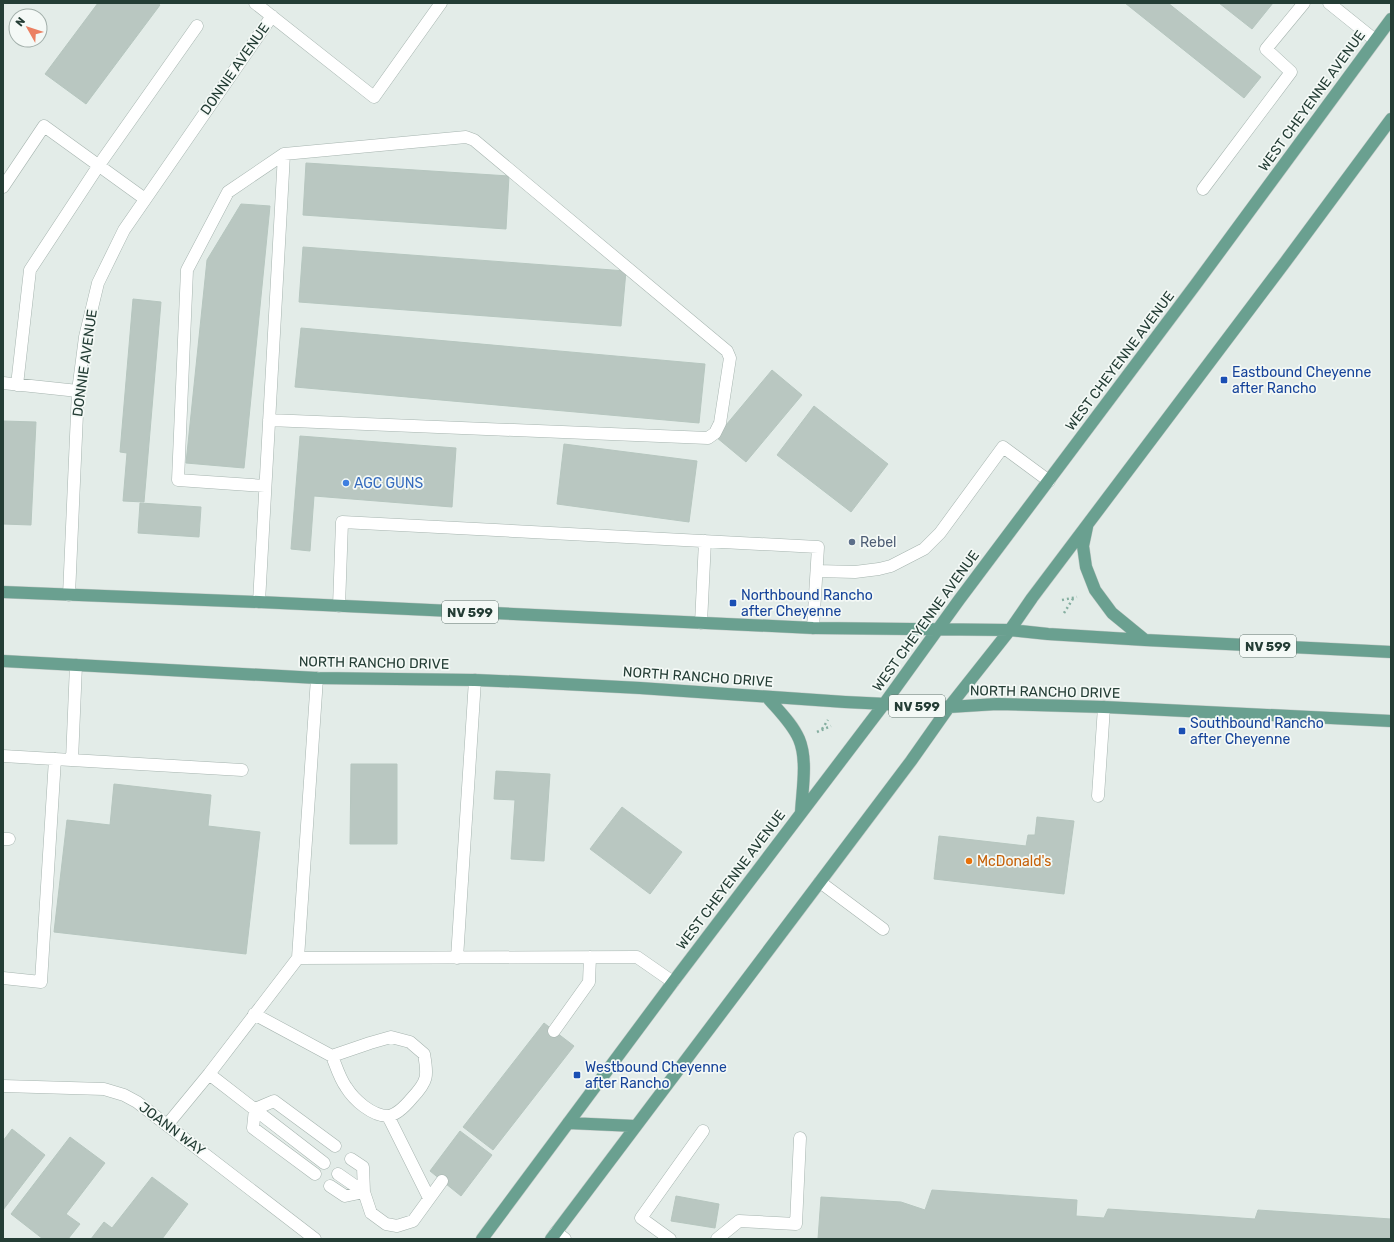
<svg xmlns="http://www.w3.org/2000/svg" width="1394" height="1242" font-family="Rubik,sans-serif">
<style>
.building{fill:#b9c7c1;stroke:#b6c6bf}
.lines{fill:none;stroke-linecap:round;stroke-linejoin:round}
.lane-casing{stroke:#a6b4af;stroke-width:13}
.street-casing{stroke:#a6b4af;stroke-width:13}
.primary-casing{stroke:#c2c9c6;stroke-width:13}
.path{stroke:#85aea0;stroke-width:2.5;stroke-dasharray:2 3;stroke-linecap:butt}
.lane{stroke:#fff;stroke-width:12}
.street{stroke:#fff;stroke-width:12}
.primary{stroke:#6aa090;stroke-width:12}
.transit-dot{fill:#1a4fb4;stroke:#f4f9f6;stroke-width:1.5}
.shop-dot{fill:#3f7fe0;stroke:#f4f9f6;stroke-width:1.5}
.service-dot{fill:#5c6f8a;stroke:#f4f9f6;stroke-width:1.5}
.food-dot{fill:#e8710a;stroke:#f4f9f6;stroke-width:1.5}
.labels{text-anchor:middle;dominant-baseline:central;stroke-width:3.5;stroke-linejoin:round;paint-order:stroke}
.shield{fill:#f4f9f6;stroke:#62756f;stroke-width:1}
.shield-label{font-size:13px;font-weight:bold;fill:#243d35}
.street-label{font-size:14px;fill:#243d35;stroke:#f4f9f6}
.transit-label{font-size:14px;fill:#164399;stroke:#f4f9f6;text-anchor:start}
.shop-label{font-size:14px;fill:#366cbe;stroke:#f4f9f6;text-anchor:start}
.service-label{font-size:14px;fill:#4e5e75;stroke:#f4f9f6;text-anchor:start}
.food-label{font-size:14px;fill:#c56008;stroke:#f4f9f6;text-anchor:start}
</style>
<rect width="100%" height="100%" fill="#e3ece8"/>
<path class="building" d="M98 3H157L160 5 86 104 45 74Z
M1125 3H1168L1261 77 1244 98Z
M1219 3H1273L1252 29Z
M306 163 509 176 506 229 303 215Z
M241 204 270 206 244 468 186 463 207 260Z
M303 247 626 271 621 326 299 302Z
M133 299 161 302 144 502 123 501 127 453 120 452Z
M301 328 705 364 699 423 295 387Z
M772 370 802 395 746 462 716 437Z
M814 406 888 464 851 512 777 455Z
M3 421 36 422 31 525 3 524Z
M300 436 456 448 452 507 314 496 310 551 291 549Z
M564 444 697 461 689 522 557 504Z
M140 503 201 507 199 537 138 533Z
M351 764H397V844H350Z
M496 771 550 774 544 861 511 859 515 800 494 799Z
M114 784 211 795 208 826 260 832 246 954 54 932 67 820 110 825Z
M622 807 682 852 650 894 590 849Z
M1037 817 1074 821 1064 894 934 879 939 836 1026 846 1028 835H1035Z
M544 1023 574 1046 493 1150 463 1127Z
M12 1129 45 1155 3 1210V1141Z
M460 1131 492 1155 461 1196 430 1171Z
M70 1137 105 1163 66 1214 80 1224 68 1239H43L11 1214Z
M152 1177 188 1204 162 1239H91L104 1222 112 1228Z
M932 1190 1077 1200 1076 1216 1104 1218 1108 1209 1255 1219 1258 1210 1391 1219V1239H818L821 1197 901 1202 925 1210Z
M676 1196 719 1204 715 1228 671 1221Z"/>
<g class="lines">
<g class="lane-casing">
<path id="lane" d="M1329 3 1375 40
M3 187 44 126 145 199
M1203 189 1291 72 1266 49 1304 3
M3 383 78 391
M17 385 30 270 99 165 197 26
M265 486 178 480 187 270 228 192 284 154
M817 571 855 572 879 569 891 566 924 549 940 533 1003 447 1049 481
M259 602 284 154 466 137 474 140 727 351 730 358 720 423 715 433 708 438 269 420
M339 606 342 522 818 547 813 628
M701 623 705 541
M317 678 298 958 637 957 673 982
M3 756 242 770
M72 760 76 665
M1098 796 1104 707
M3 839H9
M820 882 883 929
M457 958 475 680
M3 978 41 982 55 759
M254 1014 332 1056 370 1043 391 1037 410 1042 424 1054C428 1076 428 1081 412 1098 407 1104 397 1115 388 1116 372 1116 354 1100 346 1087 340 1079 336 1066 332 1056
M554 1031 589 982 590 957
M209 1074 324 1163
M388 1116 429 1198
M167 1125 209 1074 298 958
M315 1174 253 1128 255 1109 274 1101 335 1146
M338 1174 364 1192 371 1213 386 1224 397 1226 413 1221 442 1181
M330 1186 345 1196 364 1192 363 1167 351 1159
M670 1239 641 1218 703 1131
M717 1239 739 1221 796 1224 800 1138"/>
</g>
<g class="street-casing">
<path id="street" d="M255 3 374 97 441 3
M69 595 78 391 85 337 98 283 124 230 272 16
M3 1086 104 1089 124 1095 137 1102 315 1239
M556 1232 565 1239"/>
</g>
<g class="primary-casing">
<path id="primary" d="M1087 527 1083 546 1086 567 1095 590 1112 613 1145 640
M3 592 259 602 813 628 1010 630 1048 634 1145 640 1391 652
M3 661 317 678 475 680 525 682 640 688 845 702 949 707 997 704 1104 707 1391 721
M767 697C778 710 792 723 799 739 808 760 802 791 801 813
M568 1123 635 1126
M482 1239 673 982 884 704 959 600 1196 284 1391 19
M551 1239 911 761 949 707 1010 630 1032 598 1286 261 1391 119"/>
</g>
<path class="path" d="M1062 600 1077 597
M1064 613 1074 597
M822 729 828 720
M817 732 831 726"/>
<use href="#lane" class="lane"/>
<use href="#street" class="street"/>
<use href="#primary" class="primary"/>
</g>
<g class="transit-dot">
<rect x="1220" y="376" width="8" height="8" rx="2"/>
<rect x="729" y="599" width="8" height="8" rx="2"/>
<rect x="1178" y="727" width="8" height="8" rx="2"/>
<rect x="573" y="1071" width="8" height="8" rx="2"/>
</g>
<circle class="shop-dot" cx="346" cy="483" r="4"/>
<circle class="service-dot" cx="852" cy="542" r="4"/>
<circle class="food-dot" cx="969" cy="861" r="4"/>
<g class="labels">
<g class="shield">
<rect x="442" y="601" width="56" height="22" rx="3"/>
<rect x="1240" y="635" width="56" height="22" rx="3"/>
<rect x="889" y="695" width="56" height="22" rx="3"/>
</g>
<g class="shield-label">
<text x="470" y="612">NV 599</text>
<text x="1268" y="646">NV 599</text>
<text x="917" y="706">NV 599</text>
</g>
<g class="street-label">
<text transform="translate(235 69) rotate(-55)">DONNIE AVENUE</text>
<text transform="translate(1312 101) rotate(-54)">WEST CHEYENNE AVENUE</text>
<text transform="translate(1120 361) rotate(-53)">WEST CHEYENNE AVENUE</text>
<text transform="translate(85 363) rotate(-82)">DONNIE AVENUE</text>
<text transform="translate(926 621) rotate(-54)">WEST CHEYENNE AVENUE</text>
<text transform="translate(374 663) rotate(1)">NORTH RANCHO DRIVE</text>
<text transform="translate(698 677) rotate(4)">NORTH RANCHO DRIVE</text>
<text transform="translate(1045 692) rotate(1)">NORTH RANCHO DRIVE</text>
<text transform="translate(731 880) rotate(-53)">WEST CHEYENNE AVENUE</text>
<text transform="translate(172 1129) rotate(37)">JOANN WAY</text>
</g>
<g class="transit-label">
<text x="1232" y="372">Eastbound Cheyenne<tspan x="1232" dy="16">after Rancho</tspan></text>
<text x="741" y="595">Northbound Rancho<tspan x="741" dy="16">after Cheyenne</tspan></text>
<text x="1190" y="723">Southbound Rancho<tspan x="1190" dy="16">after Cheyenne</tspan></text>
<text x="585" y="1067">Westbound Cheyenne<tspan x="585" dy="16">after Rancho</tspan></text>
</g>
<g class="shop-label">
<text x="354" y="483">AGC GUNS</text>
</g>
<g class="service-label">
<text x="860" y="542">Rebel</text>
</g>
<g class="food-label">
<text x="977" y="861">McDonald's</text>
</g>
</g>
<rect width="1394" height="1242" fill="none" stroke="#243d35" stroke-width="8"/>
<g transform="translate(28 28) rotate(309)"><circle r="19" fill="#f4f9f6" stroke="#a1aea9"/>
<path d="M0-3L7 15L0 10L-7 15Z" fill="#eb8062"/>
<text y="-6" font-size="11" font-weight="bold" text-anchor="middle" fill="#243d35">N</text>
</g>
</svg>
